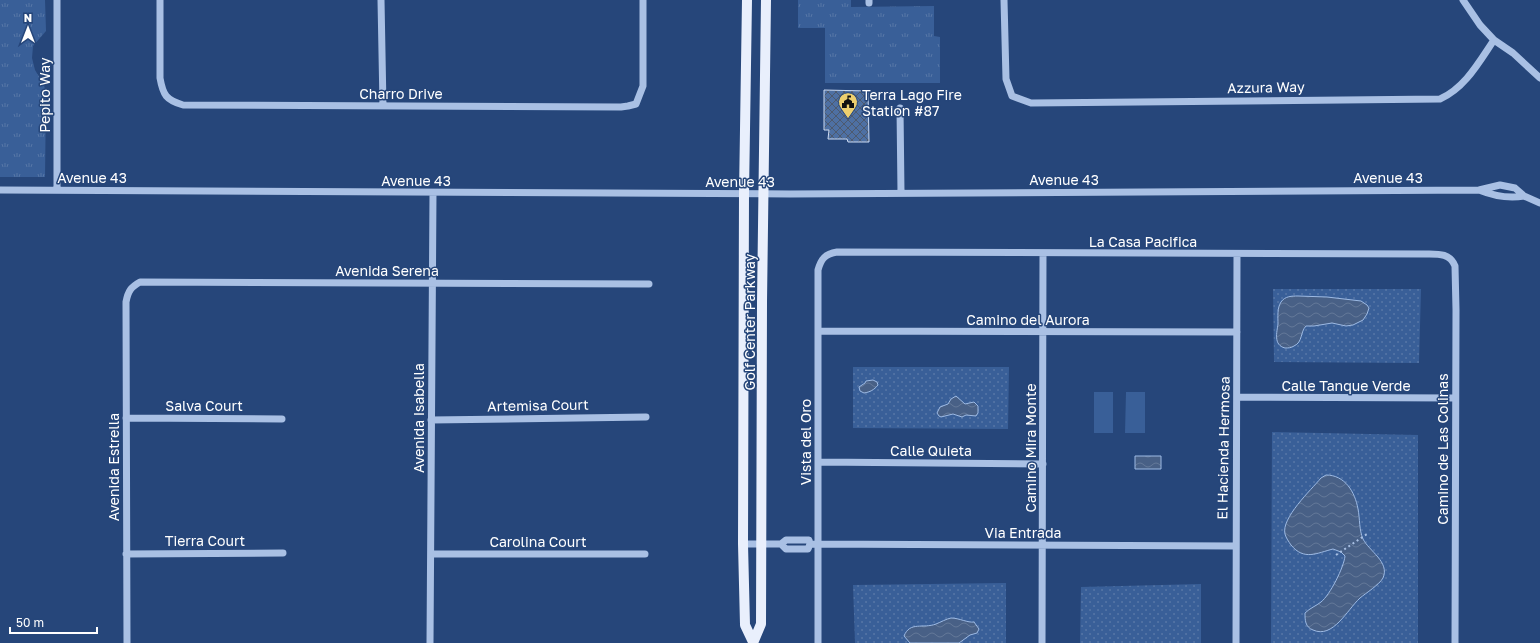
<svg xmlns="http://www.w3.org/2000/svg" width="1540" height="643" font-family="'Golos Text',sans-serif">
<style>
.grass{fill:url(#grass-dots)}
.park{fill:url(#park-tufts)}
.garden{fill:#395f98}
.water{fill:url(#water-waves);stroke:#9dbae4}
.building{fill:url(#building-cross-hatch);stroke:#ccdbf3}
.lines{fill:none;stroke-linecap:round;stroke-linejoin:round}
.path{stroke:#a9c0e4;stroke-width:2;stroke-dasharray:2 3;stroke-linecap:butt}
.minor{stroke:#a9c0e4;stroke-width:7}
.major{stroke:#e9effc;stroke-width:10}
.labels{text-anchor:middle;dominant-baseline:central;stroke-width:3;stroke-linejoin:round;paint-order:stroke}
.street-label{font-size:14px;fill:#fff;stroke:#26467a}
.poi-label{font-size:14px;fill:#fff;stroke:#26467a;text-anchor:start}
</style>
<defs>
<pattern id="grass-dots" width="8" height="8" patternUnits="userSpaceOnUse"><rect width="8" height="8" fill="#395f98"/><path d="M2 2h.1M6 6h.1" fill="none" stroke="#5777a7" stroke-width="1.8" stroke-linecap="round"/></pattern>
<pattern id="park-tufts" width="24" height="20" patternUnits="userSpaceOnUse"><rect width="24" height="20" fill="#395f98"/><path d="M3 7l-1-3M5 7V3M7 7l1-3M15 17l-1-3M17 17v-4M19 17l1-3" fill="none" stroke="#5777a7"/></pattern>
<pattern id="water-waves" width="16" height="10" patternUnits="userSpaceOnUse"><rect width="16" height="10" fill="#486086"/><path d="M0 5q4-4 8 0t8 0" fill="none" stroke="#637898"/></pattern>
<pattern id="building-cross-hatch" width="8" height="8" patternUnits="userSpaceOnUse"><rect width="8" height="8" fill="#4e70a3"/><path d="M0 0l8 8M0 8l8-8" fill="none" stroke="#4d5a6f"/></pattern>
</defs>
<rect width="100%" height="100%" fill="#26467a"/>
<path class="grass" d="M1273 289H1421L1419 363 1274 362Z
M853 367H1009L1008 429 853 428Z
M1272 432 1418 435V643H1271Z
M1006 583V643H855L853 585Z
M1201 584V643H1080L1081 587Z"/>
<path class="park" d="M0 0H45L46 31 33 46 32 58 35 70 44 85 46 94 45 177H0Z
M798 0H851V7L934 6V36L940 37V83H825V28H798Z"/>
<path class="garden" d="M1094 392H1113V433H1094Z
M1126 392H1145V433H1125Z"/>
<path class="water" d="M1298 296 1327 297 1361 301 1367 305 1369 308 1367 314 1363 320 1353 325 1346 326 1332 323 1314 326H1306C1300 332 1303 342 1294 346 1291 348 1288 348 1285 348 1273 345 1277 332 1278 324 1278 317 1277 308 1281 302 1285 296 1292 296 1298 296Z
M873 380 877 382 878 385C874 390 870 392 864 393L860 391 859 387 865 383 866 381Z
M956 396 965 404 974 402 978 406V413L976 416 966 415 962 417 953 414 941 417 939 416 937 413 940 407 948 404 951 399Z
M1135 456H1161V469H1135Z
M1326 475C1345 475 1355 492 1358 509 1360 519 1359 530 1363 539 1369 551 1390 562 1383 578 1379 585 1366 593 1360 598 1347 610 1333 639 1313 630 1305 627 1305 620 1305 613 1310 608 1316 606 1321 602 1330 595 1344 567 1345 556L1341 552 1333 549C1317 553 1304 561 1291 545 1289 542 1286 538 1285 534 1281 518 1311 490 1321 478Z
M951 618C959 618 968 623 974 622L979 629 977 633 970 635 959 643H910L904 636C910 621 923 629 936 624 941 622 946 619 951 618Z"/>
<path class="building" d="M824 90 868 91 869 142H848L847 139H828L829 130H824Z"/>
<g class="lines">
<path class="path" d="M1336 555 1367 534"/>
<path class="minor" d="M160 0V78C163 95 166 100 183 105L621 107 628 106 636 104 643 86V0
M381 0 383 106
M869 0V3
M1004 0 1006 79 1012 96 1031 103 1440 99C1465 88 1479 62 1494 40
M1463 0 1480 25 1494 40 1513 53 1540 78
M900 108 901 193
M0 190 790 194 1479 190 1500 185 1515 188 1524 196 1540 203
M57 190V0
M1479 190C1494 196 1508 199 1524 196
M819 331 1237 332
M1237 397 1455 398
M126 418 282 419
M431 420 646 417
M818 462 1043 464
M743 544H781L786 540H809L810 544 808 549H786L781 544
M810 544 1235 546
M126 554 283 553
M431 554H645
M127 643 126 302C128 291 131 287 140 282L649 284
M430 643 433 193
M818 643V270C821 259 825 254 837 252L1426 254C1438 254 1450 253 1455 266L1456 310 1455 643
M1042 643 1043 253
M1236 643 1237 254"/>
<path class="major" d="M747 0 744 194 743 544 745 625 753 642
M753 643 761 624 762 302 766 0"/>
</g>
<defs>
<g id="civic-pin" transform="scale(1)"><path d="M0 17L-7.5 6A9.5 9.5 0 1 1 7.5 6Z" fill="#edcf6e" stroke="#26467a"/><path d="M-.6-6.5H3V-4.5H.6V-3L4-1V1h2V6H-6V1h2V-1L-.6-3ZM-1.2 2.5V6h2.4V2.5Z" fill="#111"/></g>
</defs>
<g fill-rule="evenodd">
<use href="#civic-pin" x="848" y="102"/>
</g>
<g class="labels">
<g class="street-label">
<text transform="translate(1266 87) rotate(-1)">Azzura Way</text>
<text x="401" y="93">Charro Drive</text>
<text transform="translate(44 95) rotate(-90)">Pepito Way</text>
<text x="92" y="177">Avenue 43</text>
<text x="1388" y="177">Avenue 43</text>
<text x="1064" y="179">Avenue 43</text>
<text x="416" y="180">Avenue 43</text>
<text x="740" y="181">Avenue 43</text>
<text x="1143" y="241">La Casa Pacifica</text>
<text x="387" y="270">Avenida Serena</text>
<text x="1028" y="319">Camino del Aurora</text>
<text transform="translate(749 322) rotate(-90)">Golf Center Parkway</text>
<text x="1346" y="385">Calle Tanque Verde</text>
<text x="204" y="405">Salva Court</text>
<text transform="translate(538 405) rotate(-1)">Artemisa Court</text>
<text transform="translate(418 418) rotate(-90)">Avenida Isabella</text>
<text transform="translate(805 442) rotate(-90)">Vista del Oro</text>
<text transform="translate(1030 448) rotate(-90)">Camino Mira Monte</text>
<text transform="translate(1223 448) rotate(-89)">El Hacienda Hermosa</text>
<text transform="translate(1442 449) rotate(-90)">Camino de Las Colinas</text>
<text x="931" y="450">Calle Quieta</text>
<text transform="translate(113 467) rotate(-90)">Avenida Estrella</text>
<text x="1023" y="532">Via Entrada</text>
<text x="205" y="540">Tierra Court</text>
<text x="538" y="541">Carolina Court</text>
</g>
<g class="poi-label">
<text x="862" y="94">Terra Lago Fire<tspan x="862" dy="16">Station #87</tspan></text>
</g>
</g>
<g transform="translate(28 28)" stroke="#26467a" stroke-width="3" paint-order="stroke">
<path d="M0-3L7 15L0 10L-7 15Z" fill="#ffffff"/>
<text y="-6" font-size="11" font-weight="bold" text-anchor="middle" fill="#ffffff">N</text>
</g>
<path d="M10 627v6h87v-6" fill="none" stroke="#ffffff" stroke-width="2"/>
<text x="16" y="627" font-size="12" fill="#ffffff" stroke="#26467a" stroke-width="3" paint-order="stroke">50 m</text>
</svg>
